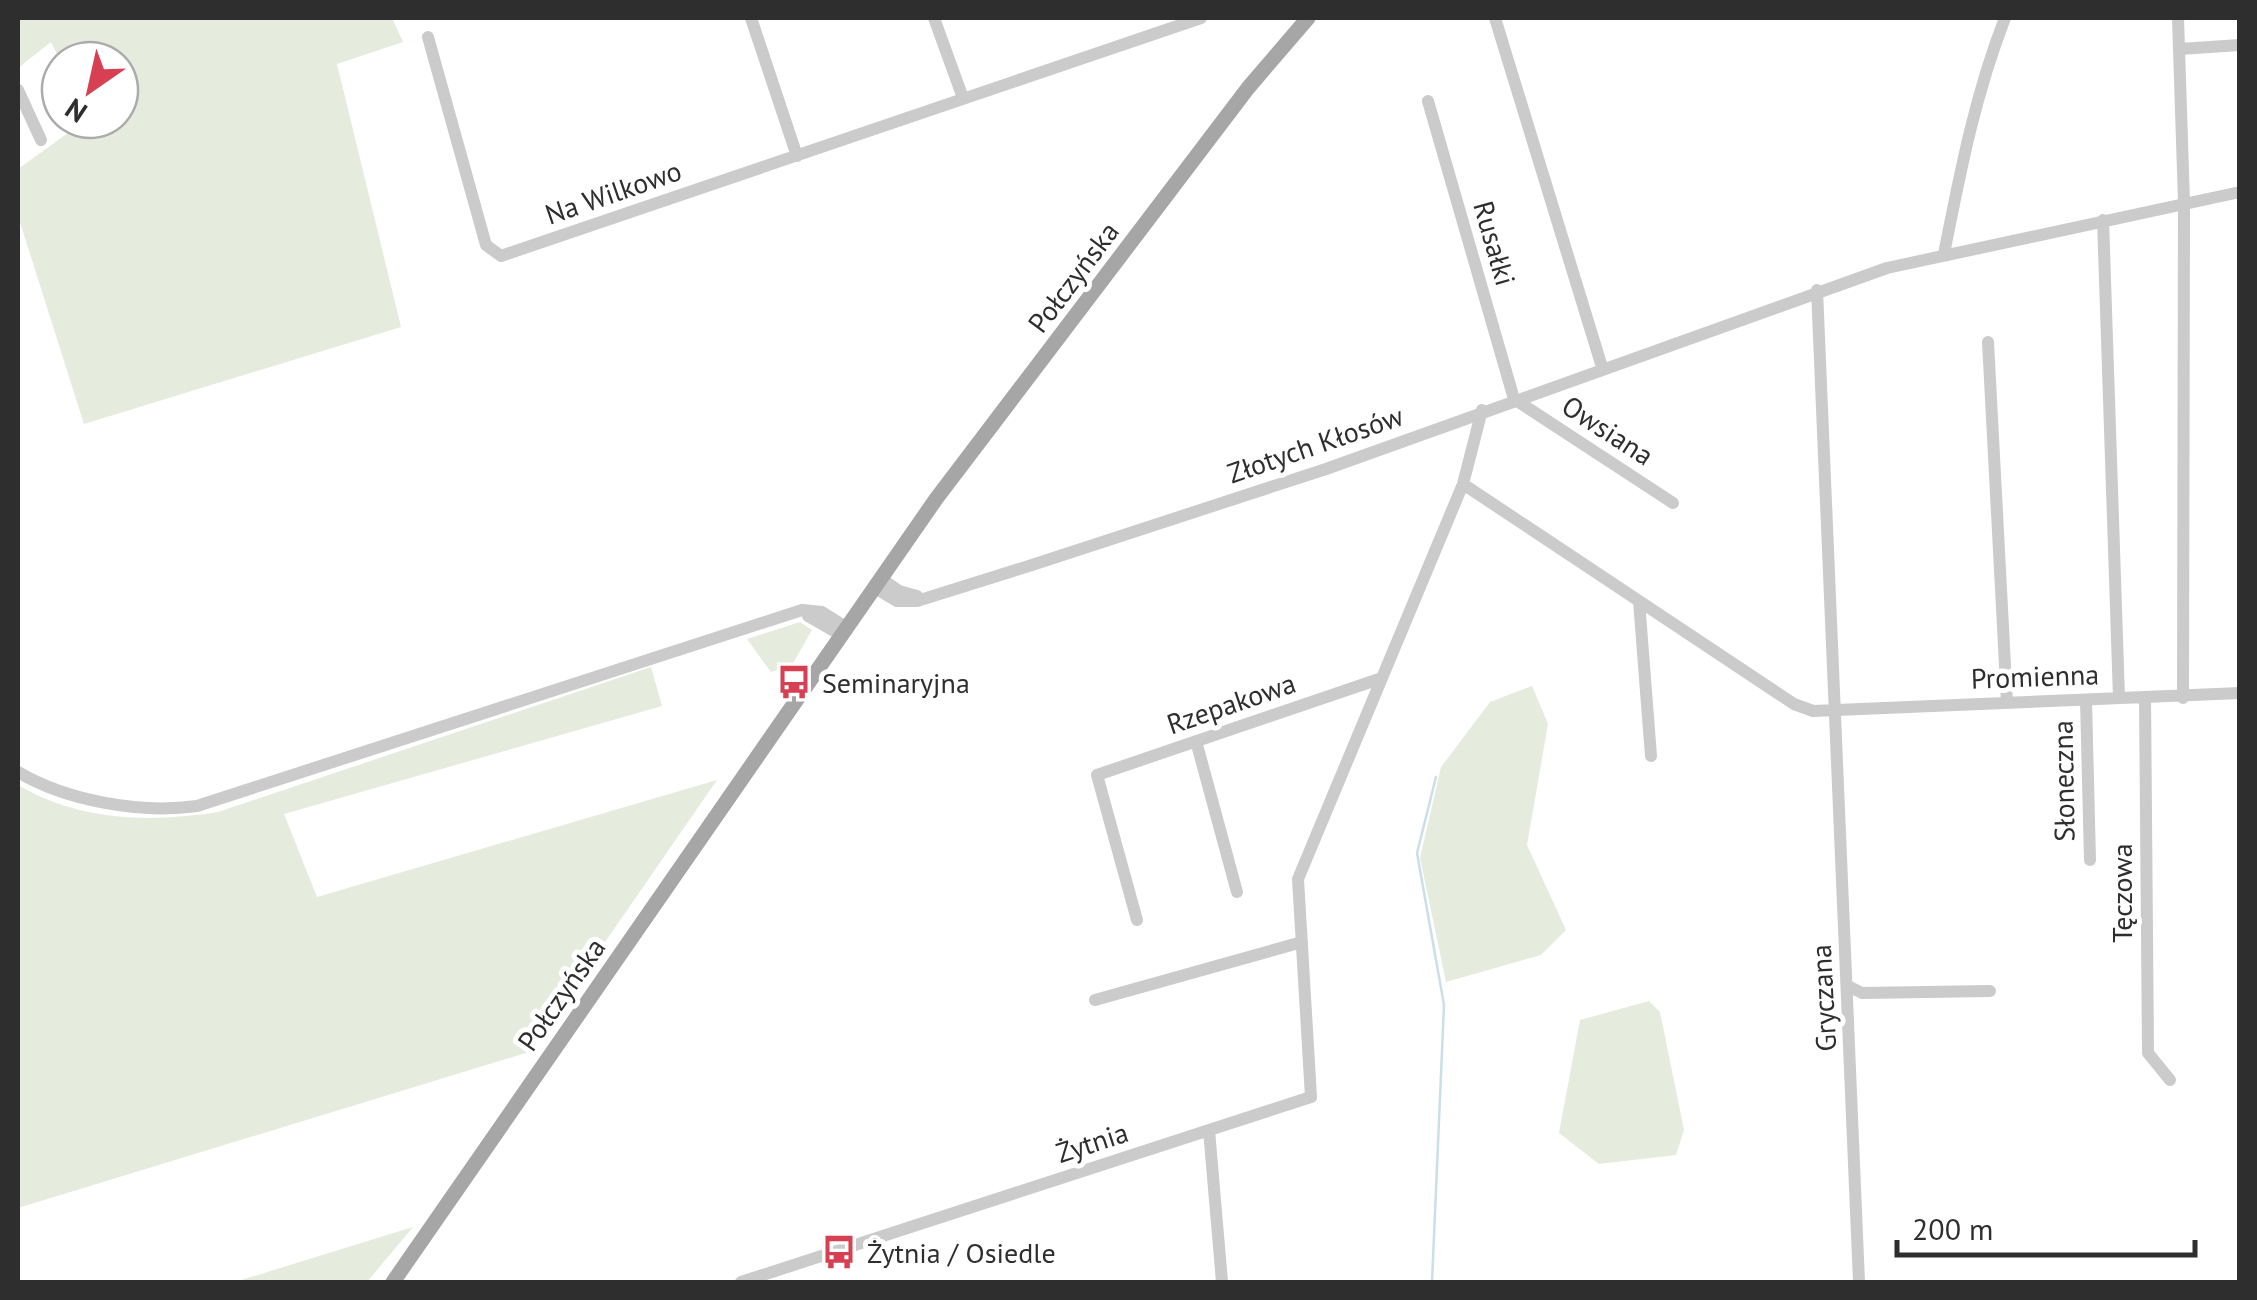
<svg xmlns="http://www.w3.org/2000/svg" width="2257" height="1300" font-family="'PT Sans',sans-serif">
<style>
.green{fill:#e5ebdd}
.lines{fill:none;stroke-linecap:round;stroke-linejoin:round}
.stream{stroke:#cbdfe9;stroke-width:2.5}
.minor{stroke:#cbcbcb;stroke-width:12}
.major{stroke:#a6a6a6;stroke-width:15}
.labels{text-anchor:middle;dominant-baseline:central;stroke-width:10;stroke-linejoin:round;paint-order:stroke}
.street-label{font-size:28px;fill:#2e2e2e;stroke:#fff}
.poi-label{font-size:28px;fill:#2e2e2e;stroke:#fff;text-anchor:start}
</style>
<rect width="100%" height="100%" fill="#fff"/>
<path class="green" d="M18 18H392L403 42 337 64 401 327 84 424 18 216V169L86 120H120V60H60L51 42 18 68Z
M800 622 812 630 792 665 771 672 747 639Z
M651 667 662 706 284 814 317 897 717 780 529 1052 18 1208V785C79 821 149 823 218 812Z
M1532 686 1548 724 1527 845 1566 930 1541 955 1446 982 1420 858 1441 767 1490 702Z
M1649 1001 1660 1012 1684 1130 1676 1155 1599 1164 1559 1133 1580 1020Z
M413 1227 367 1282H235Z"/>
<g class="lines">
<path class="stream" d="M1432 1282 1444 1005 1417 853 1436 777"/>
<path class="minor" d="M751 18 797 156
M934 18 963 98
M1495 18 1602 367
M2178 18 2184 202 2183 698
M428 37 486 245 501 256 1201 18
M2180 49 2240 45
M18 90 41 140
M1428 101 1514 399 1673 503
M2103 220 2119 698
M1944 254C1960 173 1975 95 2005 18
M1817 290 1859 1282
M1988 342 2007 703
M1463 484 1794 704 1813 711 2240 693
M883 580 899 591 917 596
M877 589 897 601H917L1032 565 1326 469 1887 268 2240 192
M1639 601 1651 756
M808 616 836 632
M2145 697 2148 1053 2170 1080
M2086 700 2090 860
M1196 741 1237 892
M18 772C67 801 141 814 197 806L802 610 822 612 841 624
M1137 920 1097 775 1382 678
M1848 986 1862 993 1990 991
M1095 1000 1302 942
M1209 1130 1222 1282
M741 1282 1311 1097 1298 879 1463 484 1482 410"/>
<path class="major" d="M393 1282 936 499 1248 88 1308 18"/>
</g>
<defs>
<g id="bus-bare" transform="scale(2.7)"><path d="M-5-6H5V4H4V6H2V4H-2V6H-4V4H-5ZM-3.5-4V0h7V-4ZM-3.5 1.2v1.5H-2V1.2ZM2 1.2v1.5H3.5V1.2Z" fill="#d73f52" stroke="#fff" stroke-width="2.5" paint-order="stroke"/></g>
</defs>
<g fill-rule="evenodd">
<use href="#bus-bare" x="794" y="682"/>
<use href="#bus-bare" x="839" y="1252"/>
</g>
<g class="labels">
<g class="street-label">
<text transform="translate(613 192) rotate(-19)">Na Wilkowo</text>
<text transform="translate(1495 243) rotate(74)">Rusałki</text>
<text transform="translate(1073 277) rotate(-53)">Połczyńska</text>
<text transform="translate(1608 430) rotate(33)">Owsiana</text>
<text transform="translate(1315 444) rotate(-19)">Złotych Kłosów</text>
<text transform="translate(2035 676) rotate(-2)">Promienna</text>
<text transform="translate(1231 703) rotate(-19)">Rzepakowa</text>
<text transform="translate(2063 781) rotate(-91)">Słoneczna</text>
<text transform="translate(2121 893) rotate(-90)">Tęczowa</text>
<text transform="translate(561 994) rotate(-55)">Połczyńska</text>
<text transform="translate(1823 998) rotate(-93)">Gryczana</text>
<text transform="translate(1092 1142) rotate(-18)">Żytnia</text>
</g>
<g class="poi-label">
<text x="822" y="682">Seminaryjna</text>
<text x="867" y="1252">Żytnia / Osiedle</text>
</g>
</g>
<rect width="2257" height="1300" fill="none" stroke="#2e2e2e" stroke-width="40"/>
<g transform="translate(90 90) rotate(214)"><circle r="48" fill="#ffffff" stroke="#ababab" stroke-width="2.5"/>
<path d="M0-8L18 38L0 25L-18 38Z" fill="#d73f52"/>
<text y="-15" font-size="28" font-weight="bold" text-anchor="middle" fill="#2e2e2e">N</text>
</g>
<path d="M1897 1240v15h298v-15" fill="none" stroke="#2e2e2e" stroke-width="5"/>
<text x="1912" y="1240" font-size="30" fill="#2e2e2e" stroke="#ffffff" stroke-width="8" paint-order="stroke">200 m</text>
</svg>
